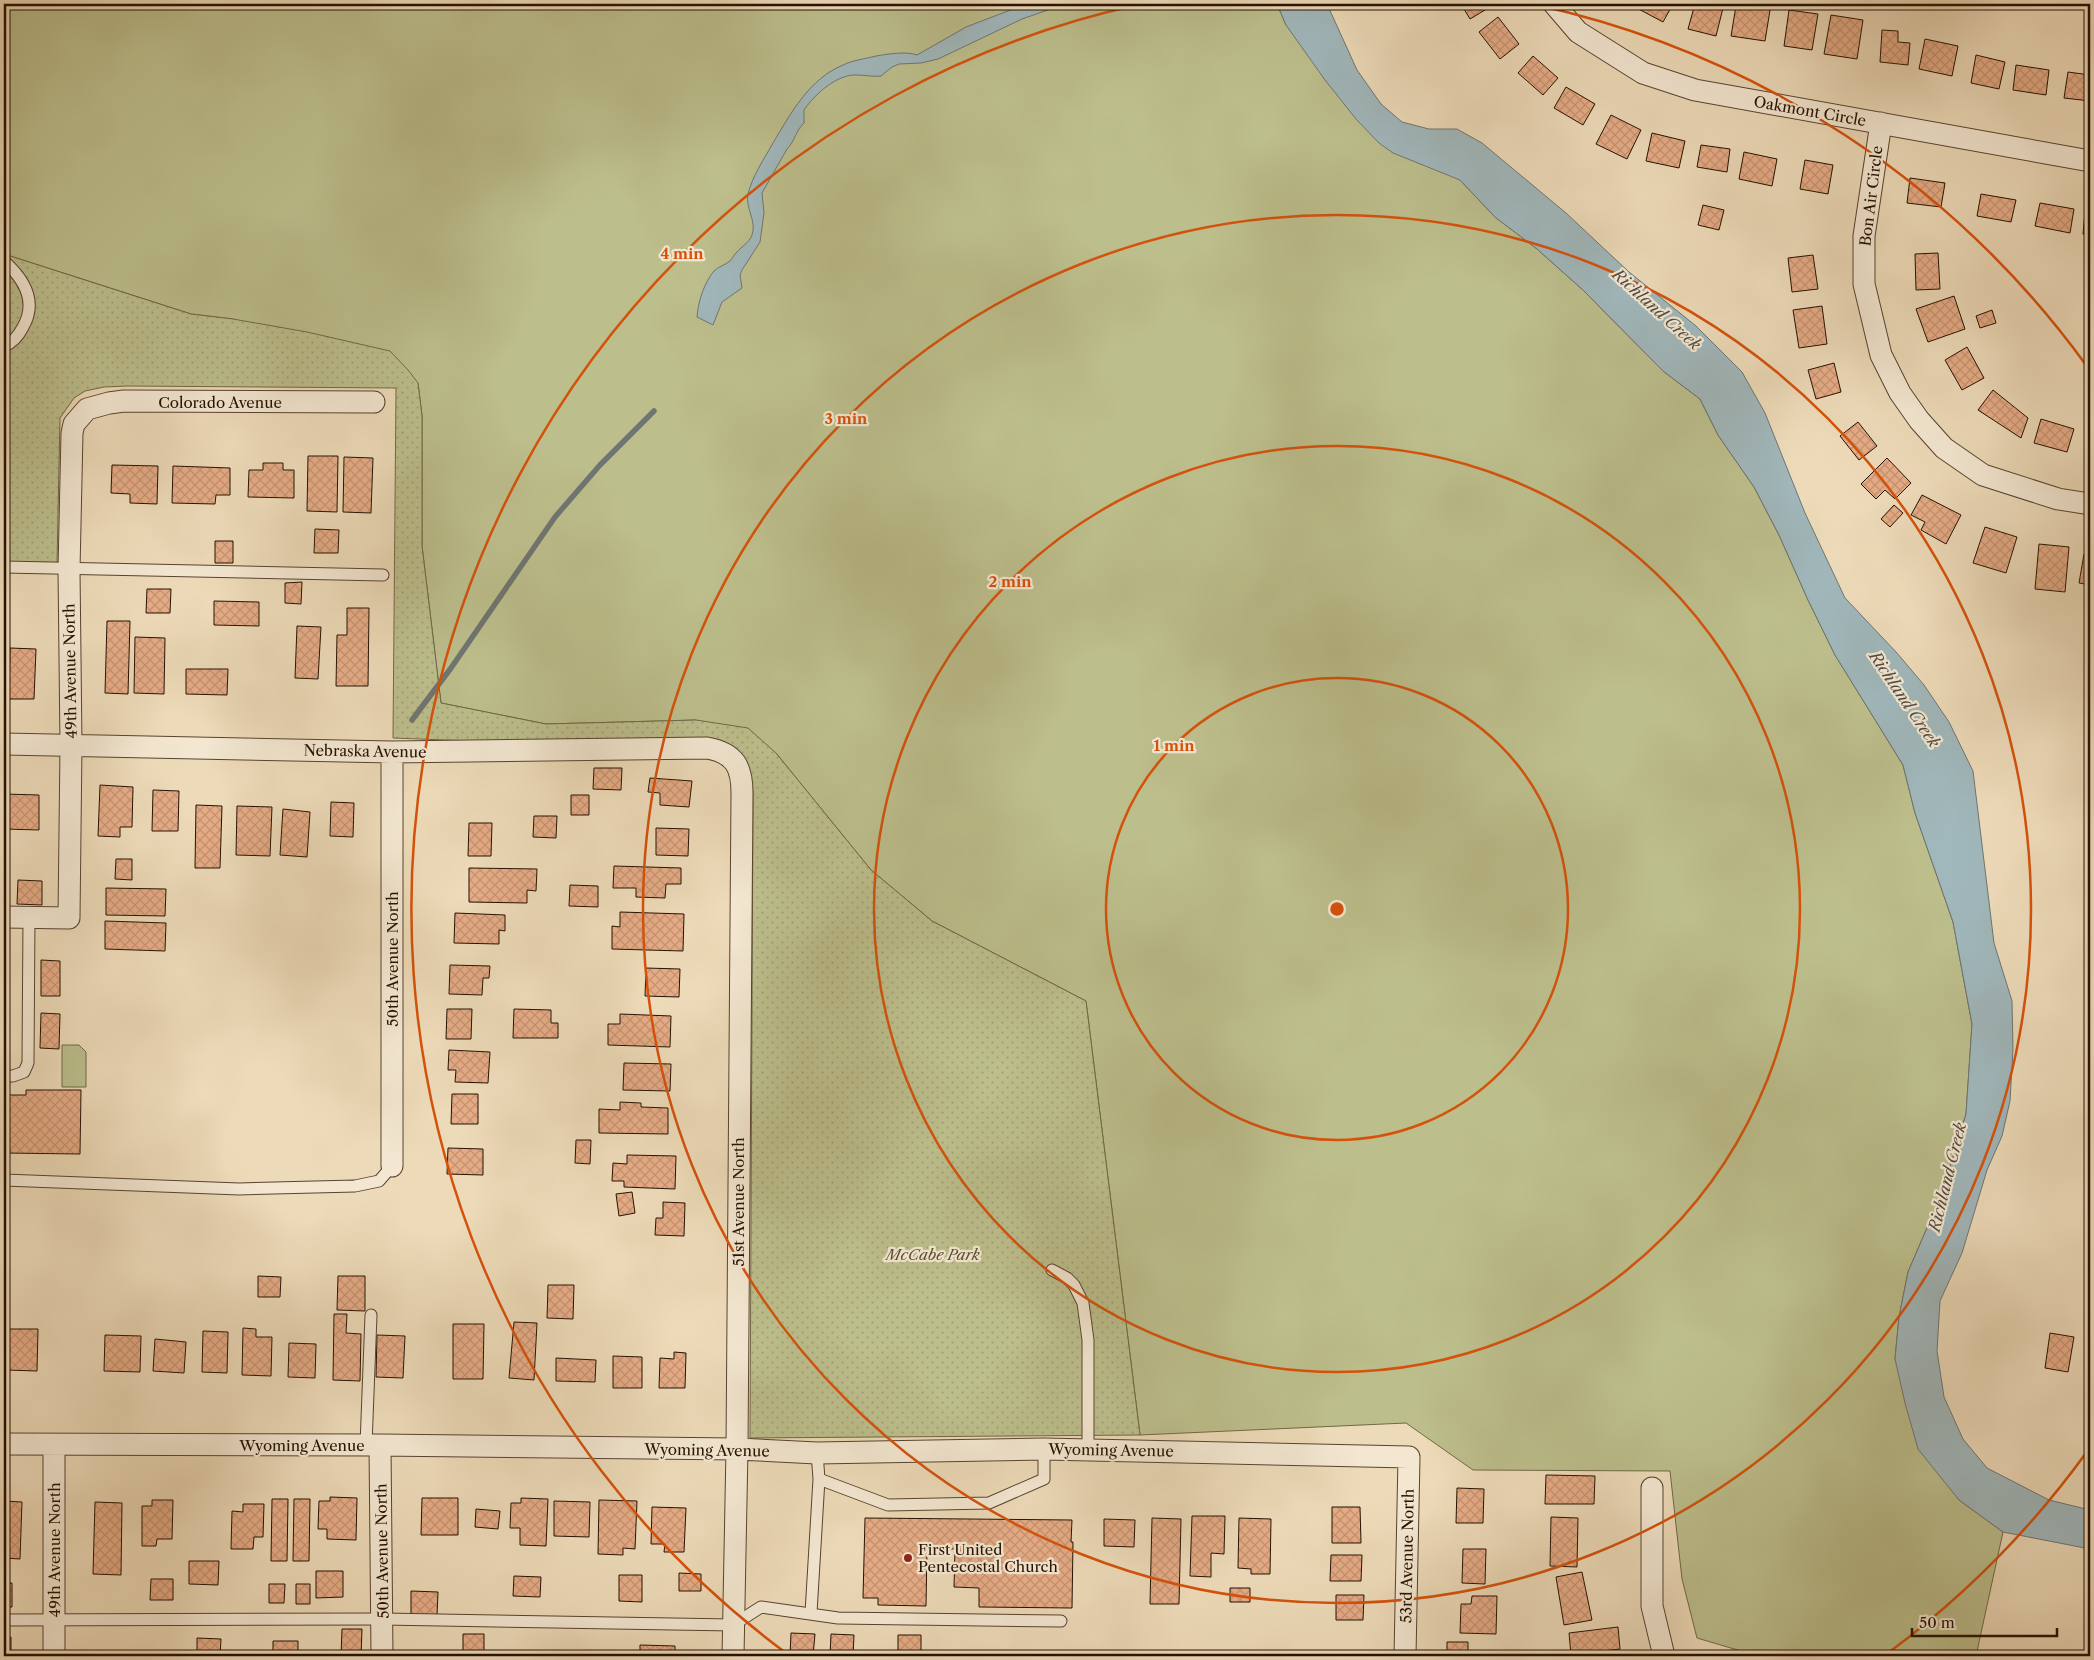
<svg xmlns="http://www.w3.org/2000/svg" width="2094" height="1660" font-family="'Libre Caslon Text',serif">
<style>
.green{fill:#bcbe8c;stroke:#716846}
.park{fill:url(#park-dots);stroke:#716846}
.water{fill:#a0b7bb;stroke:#6f7571}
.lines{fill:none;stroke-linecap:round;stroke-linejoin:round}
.stream{stroke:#6f7571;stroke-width:5.5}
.building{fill:url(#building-cross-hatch);stroke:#261101}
.lane-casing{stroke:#58432f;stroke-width:13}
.street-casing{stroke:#58432f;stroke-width:23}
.lane{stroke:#f3e7d1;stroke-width:11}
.street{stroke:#f3e7d1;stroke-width:21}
.ring{fill:none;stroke:#d5520b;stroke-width:2.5}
.poi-dot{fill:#8f2418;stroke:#f3e7d1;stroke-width:2}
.labels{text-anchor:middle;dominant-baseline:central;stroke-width:4.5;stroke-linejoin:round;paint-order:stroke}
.street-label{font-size:15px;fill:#261101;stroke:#f3e7d1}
.park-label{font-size:15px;font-style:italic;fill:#5a4e32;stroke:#f3e7d1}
.poi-label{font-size:15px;fill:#261101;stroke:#f3e7d1;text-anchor:start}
.water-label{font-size:16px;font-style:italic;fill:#514b42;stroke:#f3e7d1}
.centre{fill:#d5520b;stroke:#f3e7d1;stroke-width:2.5}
.ring-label{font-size:15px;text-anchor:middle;font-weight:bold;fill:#d5520b;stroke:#f3e7d1;stroke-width:4.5;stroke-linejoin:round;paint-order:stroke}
</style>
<defs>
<pattern id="park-dots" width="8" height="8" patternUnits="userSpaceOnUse" patternTransform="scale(1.25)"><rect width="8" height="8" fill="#bcbe8c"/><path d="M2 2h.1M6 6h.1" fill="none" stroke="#a1a277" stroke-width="1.8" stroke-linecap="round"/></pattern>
<pattern id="building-cross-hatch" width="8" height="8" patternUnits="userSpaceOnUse" patternTransform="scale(1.25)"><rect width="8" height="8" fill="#e6ac86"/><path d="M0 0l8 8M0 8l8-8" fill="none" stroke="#c59372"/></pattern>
</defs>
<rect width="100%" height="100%" fill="#eddab8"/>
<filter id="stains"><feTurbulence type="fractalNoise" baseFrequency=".004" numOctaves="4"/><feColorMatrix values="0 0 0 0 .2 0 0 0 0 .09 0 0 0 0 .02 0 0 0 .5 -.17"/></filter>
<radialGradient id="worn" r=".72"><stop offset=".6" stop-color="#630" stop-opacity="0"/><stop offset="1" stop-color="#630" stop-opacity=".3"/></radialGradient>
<path class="green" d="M4 4H1277L1286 25 1460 180 1495 217 1537 249 1583 290 1663 371 1700 399 1718 435 1754 487 1779 535 1808 600 1835 655 1903 765 1915 813 1953 922 1972 1024 1966 1114 1942 1193 1908 1272 1899 1317 1895 1359 1959 1500 2003 1532 1976 1656H1758L1697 1638 1682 1579 1670 1471 1473 1470 1406 1423 1140 1435 1086 1001 932 921 871 870 776 753 696 720 546 724 441 703 422 546V416L418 383 233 319 191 314 4 254Z
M62 1045H79L86 1052V1087H62Z"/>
<path class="park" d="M4 254 191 314 233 319 307 332 390 351 408 370 418 383 422 416V546L441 703 546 724 696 720 748 728 776 753 871 870 932 921 1086 1001 1140 1435 750 1438 753 793C752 775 749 764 737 751L393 738 396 388 127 386 104 387 85 391 74 398 60 418 57 563 4 562Z"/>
<path class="water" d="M1026 4H1065L1022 19 938 59 921 63 899 64 892 67 881 76C872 77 865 75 857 75 837 74 815 94 804 110V123C796 130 795 141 787 149L762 193 764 213 760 242 742 270 740 275 742 288 722 302 713 325 697 317C698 302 704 283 714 271 718 267 725 265 730 261 733 258 734 254 737 252 742 246 749 243 752 235 757 221 745 208 748 194 752 177 764 159 773 143 791 113 809 79 843 65 853 60 865 59 876 56 888 54 907 51 917 55L966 27Z
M1277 4H1327L1357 70 1381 104 1402 122 1429 129H1457L1482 143 1566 213 1629 272 1696 326 1742 372 1765 413 1805 513 1845 598 1897 653 1924 685 1949 722 1973 771 1994 943 2012 1001 2013 1049 2010 1101 2002 1136 1987 1170 1962 1253 1940 1301 1937 1351 1944 1397 1963 1439 1987 1468 2049 1500 2090 1510V1549L2003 1532 1959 1500 1918 1449 1905 1403 1895 1359 1899 1317 1908 1272 1942 1193 1966 1114 1972 1024 1953 922 1915 813 1903 765 1835 655 1808 600 1779 535 1754 487 1718 435 1700 399 1663 371 1583 290 1537 249 1495 217 1460 180 1393 153 1379 143 1356 119 1325 80 1286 25Z"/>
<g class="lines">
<path class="stream" d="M412 720 451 668 555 517 600 465 654 411"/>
</g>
<path class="building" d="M1461 4H1488L1490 7 1470 19Z
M1634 4H1673L1663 22 1633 6Z
M1695 4H1724L1716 36 1688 29Z
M1749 4H1771L1765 41 1731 36 1736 6 1748 8Z
M1789 10 1818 14 1812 50 1784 46Z
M1831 15 1863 20 1857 59 1824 54Z
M1498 17 1519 44 1500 59 1479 32Z
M1882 30 1898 31V42L1910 43 1908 65 1880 62Z
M1925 39 1958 46 1952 76 1919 69Z
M1976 55 2005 62 1999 89 1971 83Z
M1533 56 1558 78 1543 95 1518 73Z
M2016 65 2049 70 2046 95 2013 90Z
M2068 72 2090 75V101L2064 98Z
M1566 87 1595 104 1583 125 1554 108Z
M1611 115 1641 130 1627 159 1596 144Z
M1652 133 1685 141 1679 168 1646 161Z
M1701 145 1730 149 1727 172 1697 167Z
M1744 152 1777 159 1772 186 1739 179Z
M1805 160 1833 165 1828 194 1800 189Z
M1910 178 1945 183 1941 207 1907 203Z
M1981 194 2016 200 2011 222 1977 216Z
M2040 203 2074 209 2070 233 2035 226Z
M1703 205 1724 210 1719 230 1698 225Z
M2085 212 2090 213V235L2083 234Z
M1938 253 1940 289 1916 290 1915 254Z
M1813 255 1818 289 1792 292 1788 258Z
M1954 296 1965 329 1928 342 1916 309Z
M1822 306 1827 344 1799 348 1793 310Z
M1992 310 1996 323 1980 328 1976 316Z
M1967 347 1984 378 1962 390 1945 360Z
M1834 363 1841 392 1816 399 1808 370Z
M1993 390 2028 418 2021 438 1978 410Z
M2041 419 2074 429 2067 452 2034 443Z
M1858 422 1877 446 1859 460 1840 436Z
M308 456H338L337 512 307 511Z
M344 457 373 458 371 513 343 512Z
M1887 458 1911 483 1895 499 1885 490 1876 499 1861 484Z
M263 463H283V470H294V498L248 497 249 470H263Z
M112 465 158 466 157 504 130 503V494L111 493Z
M173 466 230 468V495H216L215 504 172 503Z
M1922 495 1961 515 1946 544 1921 530 1925 522 1911 515Z
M1894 505 1903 513 1890 527 1881 519Z
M1985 527 2017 537 2006 573 1973 563Z
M315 529 339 530 338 553H314Z
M215 541H233V563H215Z
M2039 544 2069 547 2065 592 2035 589Z
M2084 554 2090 555V585L2079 583Z
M302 582 301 604 285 603V583Z
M147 589H171L170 613H146Z
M214 601 259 602V626L214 625Z
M347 608H369L368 686H336L337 635H347Z
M107 621H130L128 694 105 693Z
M297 626 321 627 318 679 295 678Z
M135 637 165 638 164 694 134 693Z
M10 648 36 649 34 699H9Z
M186 669H228L227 695 186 694Z
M594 768H622L621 790 593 789Z
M650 778 692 781 689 807 660 805V793L648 792Z
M100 785 133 787 132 827H120V837L98 836Z
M153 790 179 791 178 831H152Z
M4 794 39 795V830L4 829Z
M571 795H589V815H571Z
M331 802 354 803 353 837 330 836Z
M196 805 222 806 220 868H195Z
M237 806 272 807 270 856 236 855Z
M283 809 310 812 307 857 280 855Z
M534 816H557L556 838 533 837Z
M469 823H492L491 856H468Z
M656 828 689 829 688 856 656 855Z
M116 859H132V880L115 879Z
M614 866 681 868V884H666L665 898 636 897V888H613Z
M469 868 537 869 536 891 527 890V903L469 902Z
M18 880 42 881V905L17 904Z
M570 885 598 886V907L569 906Z
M106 888 166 889 165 916 106 915Z
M620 912 684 914 683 951 612 949V926L620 927Z
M455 913 505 915V931L499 930V944L454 943Z
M105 921 166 923 165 951 105 949Z
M41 960 60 961V996H41Z
M450 965 490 966 489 978H483L482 995 449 994Z
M646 968 680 969 679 997 645 996Z
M447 1009H472L471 1039H446Z
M514 1009 551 1010V1023H558V1038H513Z
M41 1013 60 1014 59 1049 40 1048Z
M620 1014 671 1016 670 1047 608 1045V1024H620Z
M449 1050 490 1052 488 1083 455 1082 456 1070H448Z
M624 1063 671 1064 670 1091 623 1090Z
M26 1090H81L80 1154 4 1153V1095H26Z
M452 1094H478V1124H451Z
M620 1102 641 1103V1107L668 1108V1134L599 1133V1109L620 1110Z
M576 1140H591L590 1164 575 1163Z
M448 1148 483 1149V1175L447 1174Z
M627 1155 676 1156 675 1189 624 1187V1181H612L613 1163 627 1164Z
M632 1192 635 1213 619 1216 616 1194Z
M663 1202 685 1203 684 1236 655 1235 656 1218H663Z
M258 1276 281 1277 280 1297H258Z
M338 1276H365V1311L337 1310Z
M548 1285H574L573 1319 547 1318Z
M334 1314H347L346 1333 361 1334 360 1381 333 1380Z
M514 1322 537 1323 534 1380 509 1378Z
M453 1324H484L483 1379H453Z
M243 1328 256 1329V1337H272L271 1376 242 1375Z
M8 1329H38L37 1371 7 1370Z
M203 1331 228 1332 227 1373 202 1372Z
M2050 1333 2074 1337 2068 1372 2045 1368Z
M105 1335 141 1336 140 1372 104 1371Z
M377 1335 405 1336 403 1378 376 1377Z
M155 1339 186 1342 184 1373 153 1371Z
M289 1343 316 1344 315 1378 288 1377Z
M674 1352 686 1353 685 1388H659L660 1358 674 1359Z
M613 1356 642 1357V1388H613Z
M556 1358 596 1360 595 1382 556 1381Z
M1546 1475 1595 1476 1594 1504H1545Z
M1457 1488 1484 1489 1483 1523H1456Z
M330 1497 357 1498 356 1540 327 1539V1529H318L319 1501H330Z
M422 1498H458V1535H421Z
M521 1498 548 1499 546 1546 520 1545V1528H510L511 1503H521Z
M272 1499H288L287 1561H271Z
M294 1499H310L309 1561H293Z
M152 1500H173L172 1539H157L156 1546H142V1506H152Z
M599 1500 637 1501 635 1549 623 1548V1555L598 1554Z
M4 1501 22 1502 20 1559 4 1558Z
M554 1501 590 1502 589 1537 554 1536Z
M95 1502 122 1503 121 1575 93 1574Z
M243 1504H264L263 1537H254L253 1549H231L232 1511 243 1512Z
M652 1507 686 1508 684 1552H664L665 1544H651Z
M1332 1507H1360L1361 1543H1332Z
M476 1509 500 1511 498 1529 475 1527Z
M1192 1516H1225L1224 1554 1211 1553V1577L1190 1576Z
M1551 1517 1578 1518 1577 1567 1550 1566Z
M865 1518 1072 1520 1071 1542H1073L1072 1608 979 1607V1588L954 1587 955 1549 927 1548 926 1606 878 1605V1598H863Z
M1152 1518 1181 1519 1179 1604H1150Z
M1239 1518 1271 1519 1270 1574H1251V1569L1238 1568Z
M1104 1519 1135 1520 1134 1547 1104 1546Z
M1463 1549H1486L1485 1584 1462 1583Z
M1331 1555H1362L1361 1581H1330Z
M189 1561H219L218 1585 189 1584Z
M316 1571H343V1597L316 1598Z
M1582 1572 1592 1620 1564 1625 1556 1577Z
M679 1573 701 1574V1591H679Z
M619 1575H642V1602L619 1601Z
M514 1576 541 1577 540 1597 513 1596Z
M151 1579H173V1600H150Z
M4 1583H12V1607H4Z
M269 1584H285L284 1603H269Z
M296 1584H310V1604H296Z
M1230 1588H1250V1602H1230Z
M411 1591 438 1592 437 1615H411Z
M1336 1595H1364L1363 1620H1336Z
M1472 1596H1497L1496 1634 1460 1633 1461 1604H1471Z
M1618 1627 1620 1649 1571 1655 1569 1633Z
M342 1629H362L361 1656H341Z
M791 1633 815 1634 813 1656H790Z
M463 1634H484V1656H463Z
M831 1634 854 1635 853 1656H830Z
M898 1635H921V1656H898Z
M4 1637H11V1656H4Z
M197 1638 221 1639 220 1656H197Z
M273 1641H298V1656H273Z
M1447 1642H1468V1656H1447Z
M640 1645 675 1646V1656H640Z
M225 1651 244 1652V1656H225Z
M245 1652H265V1656H245Z
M415 1655 450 1656H415Z"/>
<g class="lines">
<g class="lane-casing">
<path id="lane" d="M4 261C23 278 38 301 23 327 19 335 12 343 4 346
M4 567 383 575
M4 1076H13L24 1072 28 1063 29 918
M4 1180 239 1189 355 1186 379 1181 392 1166
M1052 1270 1067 1278 1074 1285 1083 1303 1088 1340V1450
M366 1445 371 1315
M819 1479 888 1505 989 1503 1044 1479V1449
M811 1613 819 1479 817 1453
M4 1620 383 1619 733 1625 761 1607 838 1618 1061 1621"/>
</g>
<g class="street-casing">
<path id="street" d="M1554 4 1578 32 1643 73 1695 90 2090 161
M1881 123 1864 236V284L1881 355 1900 393 1919 420 1944 448 1983 475 2058 499 2090 504
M4 744 392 752 707 748C735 753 742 767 742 793L737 1449 733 1656
M4 917 69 918 71 745 69 570 72 433 74 424 87 409 109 403 124 401 374 402
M392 1166V752
M4 1444 380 1445 737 1449 817 1453 1044 1449 1409 1457 1405 1656
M380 1445 382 1656
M1652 1488V1606L1664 1656
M54 1656V1445"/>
</g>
<use href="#lane" class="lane"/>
<use href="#street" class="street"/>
</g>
<g class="ring">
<circle cx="1337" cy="909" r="231"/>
<circle cx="1337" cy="909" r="463"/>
<circle cx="1337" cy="909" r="694"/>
<path d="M2086 1453A926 926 0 0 1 1888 1653M786 1653A926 926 0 0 1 1137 5M1537 5A926 926 0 0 1 2086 365"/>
</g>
<circle class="poi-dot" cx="908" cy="1558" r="5"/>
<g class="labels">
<g class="street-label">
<text transform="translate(1810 111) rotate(10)">Oakmont Circle</text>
<text transform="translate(1871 196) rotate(-83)">Bon Air Circle</text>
<text x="220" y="402">Colorado Avenue</text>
<text transform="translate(70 671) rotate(-91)">49th Avenue North</text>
<text transform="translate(365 751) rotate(1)">Nebraska Avenue</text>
<text transform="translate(392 959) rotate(-90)">50th Avenue North</text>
<text transform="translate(738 1202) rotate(-90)">51st Avenue North</text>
<text x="302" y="1445">Wyoming Avenue</text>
<text transform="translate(707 1450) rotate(1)">Wyoming Avenue</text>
<text transform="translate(1111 1450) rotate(1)">Wyoming Avenue</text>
<text transform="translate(54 1550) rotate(-90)">49th Avenue North</text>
<text transform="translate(382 1551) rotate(-91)">50th Avenue North</text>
<text transform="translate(1407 1556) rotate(-89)">53rd Avenue North</text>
</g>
<g class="park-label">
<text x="933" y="1254">McCabe Park</text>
</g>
<g class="poi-label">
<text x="918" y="1549">First United<tspan x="918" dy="17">Pentecostal Church</tspan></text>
</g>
<g class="water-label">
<text transform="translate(1657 309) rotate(42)">Richland Creek</text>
<text transform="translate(1905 699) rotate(56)">Richland Creek</text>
<text transform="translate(1947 1177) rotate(-76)">Richland Creek</text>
</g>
</g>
<circle cx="1337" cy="909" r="8" class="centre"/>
<g class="ring-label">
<text x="682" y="259">4 min</text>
<text x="846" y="424">3 min</text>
<text x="1010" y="587">2 min</text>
<text x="1174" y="751">1 min</text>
</g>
<rect width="2094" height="1660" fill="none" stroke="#eddab8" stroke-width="20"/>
<rect x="5" y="5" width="2084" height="1650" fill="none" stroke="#261101" stroke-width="2.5"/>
<rect x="10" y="10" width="2074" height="1640" fill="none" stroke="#261101"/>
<path d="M1912 1628v8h145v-8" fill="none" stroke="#261101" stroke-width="2.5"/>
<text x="1919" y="1628" font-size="15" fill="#261101" stroke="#f3e7d1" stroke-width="4" paint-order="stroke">50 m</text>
<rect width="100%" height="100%" filter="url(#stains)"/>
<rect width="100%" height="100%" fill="url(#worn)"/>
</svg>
